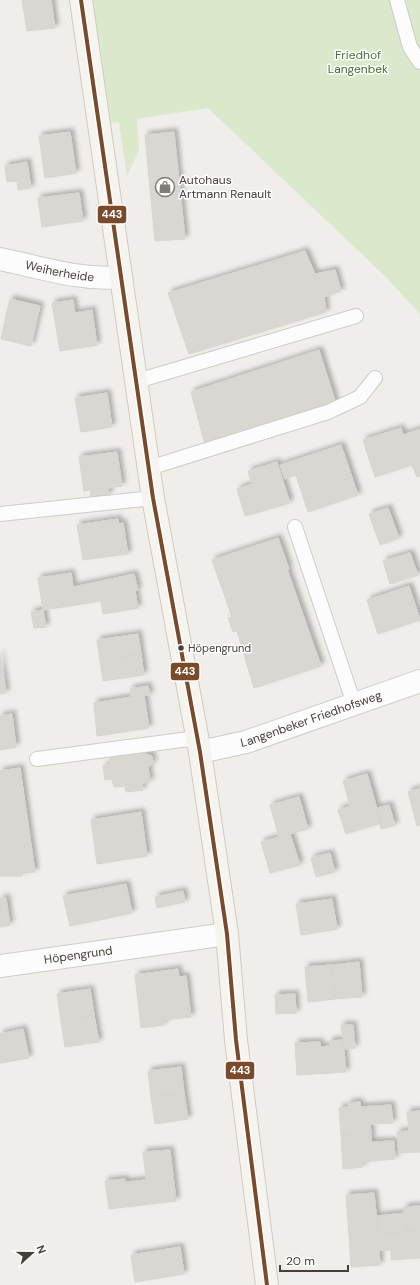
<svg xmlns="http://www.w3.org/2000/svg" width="420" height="1285" font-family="'DM Sans',sans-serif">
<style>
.green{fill:#dbe8cb}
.building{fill:#d9d7d2;stroke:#d7d5d0;filter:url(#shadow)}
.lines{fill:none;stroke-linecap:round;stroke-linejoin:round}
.lane-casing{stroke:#cdccc7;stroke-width:16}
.street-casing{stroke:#cdccc7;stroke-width:24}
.secondary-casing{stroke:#cecbc1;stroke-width:24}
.lane{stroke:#fdfcfc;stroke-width:14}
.street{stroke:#fdfcfc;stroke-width:22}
.secondary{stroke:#f5f4ef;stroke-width:22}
.bus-1-casing{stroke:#fff;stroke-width:7}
.bus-1{stroke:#7a4b2a;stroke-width:4}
.bus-dot{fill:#444036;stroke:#fff;stroke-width:1.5}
.labels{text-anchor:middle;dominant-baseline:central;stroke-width:3;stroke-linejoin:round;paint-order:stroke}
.bus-label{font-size:11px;fill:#444036;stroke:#fff;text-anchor:start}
.park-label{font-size:12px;fill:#43712e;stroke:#fff}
.poi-label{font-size:12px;fill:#444036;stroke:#fff;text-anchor:start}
.street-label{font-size:12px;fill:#444036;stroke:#fff}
.line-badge{stroke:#fff;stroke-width:1.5}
.badge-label{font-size:11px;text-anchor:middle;font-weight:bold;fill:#fff}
</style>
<defs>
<filter id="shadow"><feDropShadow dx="3.5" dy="-3.5" stdDeviation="2" flood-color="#0004"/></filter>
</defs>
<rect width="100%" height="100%" fill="#efeeea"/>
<path class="green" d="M92 0H420V314L385 276 208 108 137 119 139 150 127 176 119 122 111 123Z"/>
<path class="building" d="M22 0H51L55 28 27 31Z
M70 132 76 173 45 178 39 136Z
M174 132 185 239 155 241 145 135Z
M27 162 31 188 18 190 17 181 7 182 5 166Z
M79 193 83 221 42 227 38 198Z
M305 251 315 274 335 270 341 291 324 297 326 312 189 354 168 293Z
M10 299 40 306 31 346 1 339Z
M73 300 75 313 92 310 97 345 60 351 52 303Z
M319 350 336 404 205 445 191 392Z
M107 393 112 427 81 432 75 398Z
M401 428 403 435 420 429V476L417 477 412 465 375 477 363 440Z
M341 445 358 495 308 512 296 475 285 479 280 465Z
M117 452 122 486 108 488 109 495 91 498 90 490 84 491 79 457Z
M277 462 290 503 245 516 237 489 252 484 248 471Z
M388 508 399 538 380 545 369 514Z
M118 519 119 524 123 523 128 554 83 560 77 525Z
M278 538 289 569H287L321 666 254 688 237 631 233 632 228 618 232 617 212 560Z
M410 553 418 575 390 584 383 561Z
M71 573 76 605 43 610 38 578Z
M134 574 138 590 135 591 138 608 103 614 101 601 76 605 73 587Z
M409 586 420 620 378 634 367 600Z
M43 610 46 627 34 628 31 612Z
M138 634 141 654 100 661 97 640Z
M0 654 3 674H0Z
M141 654 144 675 103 681 100 661Z
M0 674H3L6 693 0 694Z
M148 686 150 695 131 697 130 689Z
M144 695 149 728 97 736 94 703Z
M12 714 16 747 0 750V716Z
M146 751V754L152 756 153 763 148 767 150 782 142 783 143 790 126 792 125 786 114 787 112 779 105 780 103 766 110 765 109 756Z
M20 768 27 817 0 820V771Z
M367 774 381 823 346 834 338 810 350 806 343 781Z
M420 788V825L417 826 408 792Z
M299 797 308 829 279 837 270 805Z
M389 805 395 825 381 829 377 808Z
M141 812 147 856 97 864 91 820Z
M27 817 35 872 22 873V876H0V820Z
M290 834 300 865 270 873 261 842Z
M330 853 335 872 316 877 311 858Z
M126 884 132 913 70 926 63 896Z
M183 891 185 902 157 908 155 897Z
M6 898 10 925 0 927V899Z
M332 899 337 929 301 935 296 904Z
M359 962 362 997 335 999 332 965Z
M332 965 335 999 308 1002 305 967Z
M178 969 179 977 186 976 191 1017 164 1020V1025L141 1028 135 975Z
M90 989 94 1015 61 1021 57 994Z
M295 994 296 1013 276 1014 275 995Z
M94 1015 99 1042 65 1047 61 1021Z
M341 1025H353L355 1048 344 1049Z
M23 1029 29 1058 0 1063V1034Z
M343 1040 346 1072 297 1075 295 1043 320 1042V1047L330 1046 329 1041Z
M181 1067 184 1093 151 1097 148 1071Z
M184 1093 188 1119 155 1124 151 1097Z
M360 1102V1107L391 1105 393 1123 370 1124 371 1133 341 1135 339 1108 349 1107 348 1103Z
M420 1111V1130L409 1131 407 1112Z
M420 1130V1152L399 1153 397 1132Z
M371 1133V1142L394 1141 395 1159 362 1162 363 1167 343 1169 341 1135Z
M170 1150 176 1201 109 1209 105 1181 125 1179V1182L146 1180 143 1152Z
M374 1193 378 1234 349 1235 346 1195Z
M420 1206V1230L406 1232 404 1207Z
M405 1213 406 1232 378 1234 376 1216Z
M420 1230V1258L391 1260V1250H379L378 1234Z
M378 1234 380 1265 351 1267 349 1235Z
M180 1247 184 1274 135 1282 131 1255Z"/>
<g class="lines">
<g class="lane-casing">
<path id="lane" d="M397 0 410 47 420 62
M137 381 356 316
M149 468 328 412 360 397 375 378
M0 514 153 498
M295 527 354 704
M37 759 197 738"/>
</g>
<g class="street-casing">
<g id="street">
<path id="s1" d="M0 259C40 267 80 281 121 277"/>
<path id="s2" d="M200 752 246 742 420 681"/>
<path id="s3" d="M0 966 227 934"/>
</g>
</g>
<g class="secondary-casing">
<path id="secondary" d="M81 0 153 498 200 752 227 934 236 1040 267 1285"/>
</g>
<use href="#lane" class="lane"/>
<use href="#street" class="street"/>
<use href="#secondary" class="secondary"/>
<g class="bus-1-casing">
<path id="bus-1" d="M81 0 153 498 200 752 227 934 236 1040 267 1285"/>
</g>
<use href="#bus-1" class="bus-1"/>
</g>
<defs>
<g id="shop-ring" transform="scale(1)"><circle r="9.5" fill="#fff" stroke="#807d75" stroke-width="1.5"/><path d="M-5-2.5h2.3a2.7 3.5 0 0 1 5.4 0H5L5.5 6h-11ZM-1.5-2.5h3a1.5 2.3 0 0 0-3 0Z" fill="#807d75"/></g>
</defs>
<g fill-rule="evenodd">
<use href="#shop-ring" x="165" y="187"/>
</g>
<circle class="bus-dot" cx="181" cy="648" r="3.5"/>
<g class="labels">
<g class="bus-label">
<text x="188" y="648">Höpengrund</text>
</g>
<g class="park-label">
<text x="358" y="55">Friedhof<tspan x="358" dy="14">Langenbek</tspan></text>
</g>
<g class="poi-label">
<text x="179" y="180">Autohaus<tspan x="179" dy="14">Artmann Renault</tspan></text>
</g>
<g class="street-label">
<text stroke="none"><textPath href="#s1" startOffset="61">Weiherheide</textPath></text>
<text stroke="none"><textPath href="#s2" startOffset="116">Langenbeker Friedhofsweg</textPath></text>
<text stroke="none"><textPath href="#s3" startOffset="79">Höpengrund</textPath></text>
</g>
</g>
<g class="line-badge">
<rect x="97" y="205" width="30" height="19" rx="4" fill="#7a4b2a"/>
<rect x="170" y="662" width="30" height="19" rx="4" fill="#7a4b2a"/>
<rect x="225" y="1061" width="30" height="19" rx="4" fill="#7a4b2a"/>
</g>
<g class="badge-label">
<text x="112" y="218">443</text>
<text x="185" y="675">443</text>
<text x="240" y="1074">443</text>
</g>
<g transform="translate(32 1253) rotate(69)" stroke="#ffffff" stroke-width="3" paint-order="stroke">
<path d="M0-3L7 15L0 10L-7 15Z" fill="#444036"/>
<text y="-6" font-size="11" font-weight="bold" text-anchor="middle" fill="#444036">N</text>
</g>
<path d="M280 1265v6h68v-6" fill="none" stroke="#444036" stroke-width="2"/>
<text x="286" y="1265" font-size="12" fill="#444036" stroke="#ffffff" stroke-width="3" paint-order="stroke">20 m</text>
</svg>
